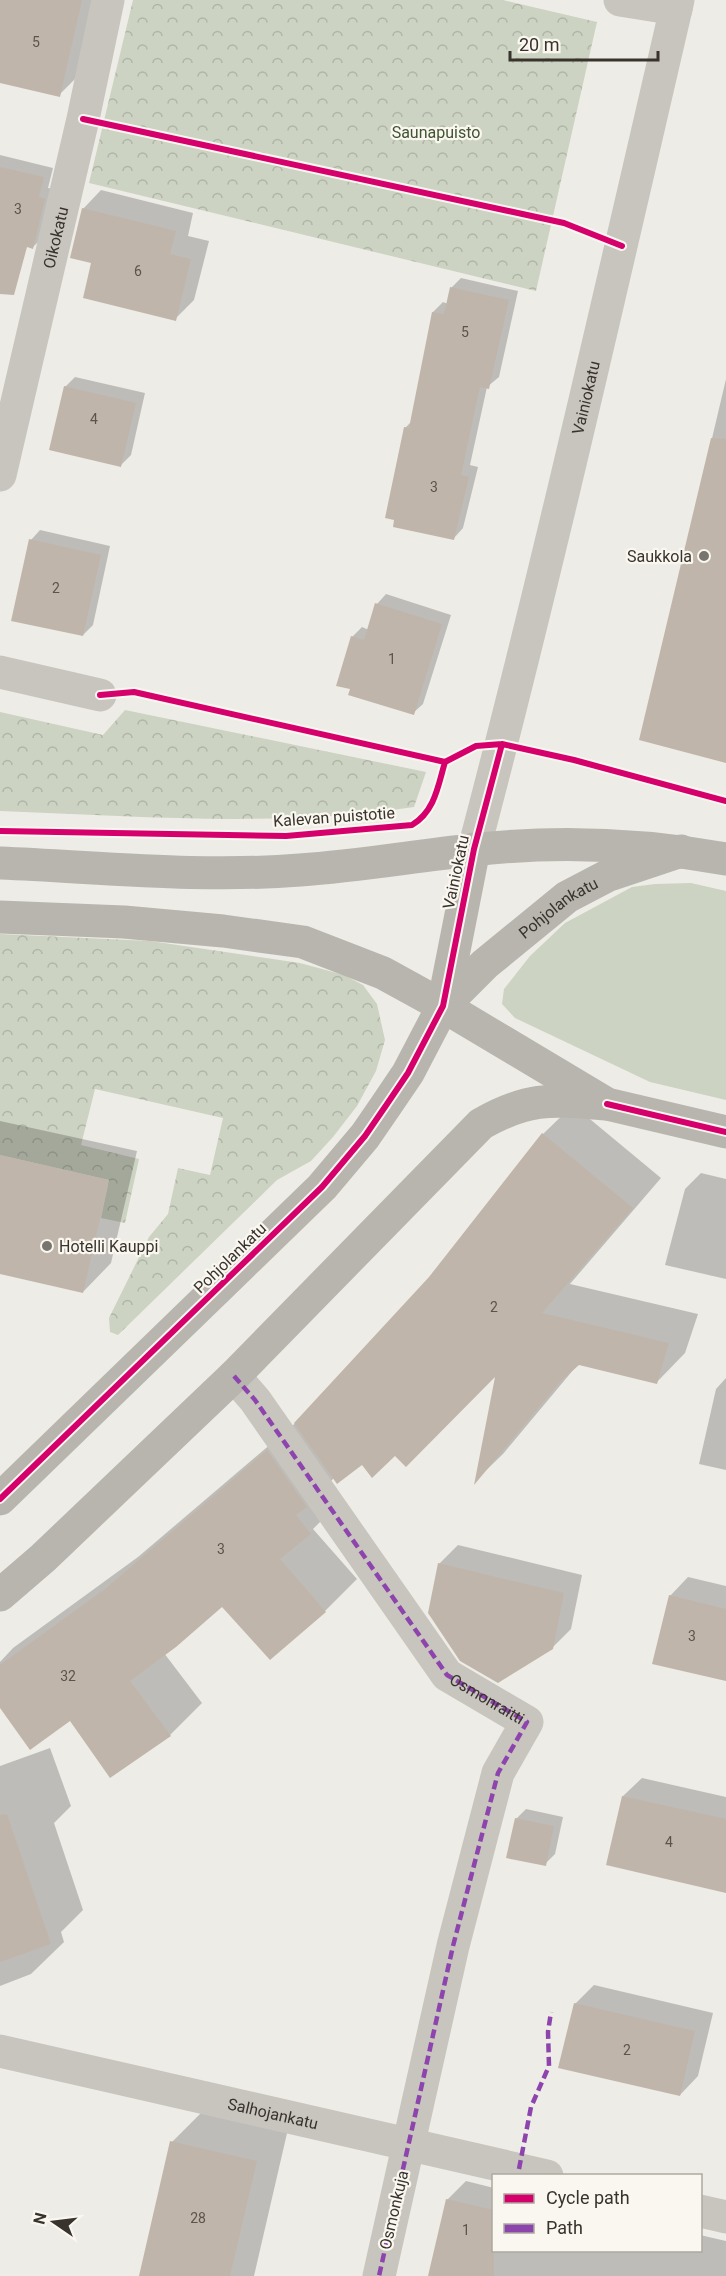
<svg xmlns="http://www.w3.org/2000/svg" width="726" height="2276" font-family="Roboto,sans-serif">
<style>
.grass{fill:#ccd3c2}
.park{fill:url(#park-crowns)}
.shadow{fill:#0003}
.building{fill:#c0b5aa}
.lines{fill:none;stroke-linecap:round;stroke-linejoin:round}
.street{stroke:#c8c5be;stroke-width:33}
.secondary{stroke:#b8b5af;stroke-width:33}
.quiet{stroke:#8e44ad;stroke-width:4.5;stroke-dasharray:9 4.5;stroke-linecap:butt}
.cycleway-casing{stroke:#f9f7ef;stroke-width:10}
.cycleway{stroke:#d6006c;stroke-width:6}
.poi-dot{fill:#78746e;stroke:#f9f7ef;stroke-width:2}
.labels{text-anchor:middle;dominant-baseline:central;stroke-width:4.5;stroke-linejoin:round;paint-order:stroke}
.number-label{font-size:14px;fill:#5b544c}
.park-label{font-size:16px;fill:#405433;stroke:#f9f7ef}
.street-label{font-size:16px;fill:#39332d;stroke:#f9f7ef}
.poi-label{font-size:16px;fill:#39332d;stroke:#f9f7ef;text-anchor:end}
</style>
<defs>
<pattern id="park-crowns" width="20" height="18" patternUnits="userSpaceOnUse" patternTransform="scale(1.5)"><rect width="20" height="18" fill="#ccd3c2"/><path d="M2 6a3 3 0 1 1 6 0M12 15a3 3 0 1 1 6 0" fill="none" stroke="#b0b6a7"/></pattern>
</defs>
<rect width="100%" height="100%" fill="#eeece6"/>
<path class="grass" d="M691 883 726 891V1100L650 1082 515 1018 502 1004 504 989 530 956 565 923 632 887 655 884Z"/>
<path class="park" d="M133 0H503L597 22 536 291 89 183Z
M125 710 426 772 414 807C277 828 138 816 0 811V712L103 735Z
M0 934 150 941 300 963 344 975 363 985 377 1004 385 1040 376 1071 357 1106 333 1137 311 1161 277 1180 118 1335 110 1332 109 1318 149 1237 168 1214 178 1168 210 1175 223 1118 95 1089 81 1145 139 1159 125 1223 101 1218 109 1180 0 1155Z"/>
<path class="shadow" d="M0 0H95L77 77 59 95 0 82Z
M0 155 53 168 48 188 54 189 43 237 33 247 0 239Z
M101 190 193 213 188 236 209 241 194 300 175 319 93 262 83 209Z
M461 278 518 291 499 377 487 387 470 465 478 467 463 528 454 538 405 428 412 421 433 312 443 302 448 304 451 288Z
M75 377 145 393 131 455 121 465 65 387Z
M726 379V761L641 739Z
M40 530 110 546 93 625 83 635 31 540Z
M386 594 451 615 423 704 413 713 352 637 362 627 369 630 377 604Z
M573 1105 661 1178 570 1284 698 1314 685 1353 656 1383 579 1363 503 1454 476 1480 497 1373 395 1454 362 1463 334 1478 328 1484 341 1501 313 1529 357 1579 325 1611 222 1605 164 1653 202 1703 170 1735 111 1776 71 1719 0 1706V1662L13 1648 138 1557 299 1420 430 1278 543 1134Z
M0 1121 137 1151 111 1263 83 1292 0 1273Z
M701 1173 726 1179V1279L665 1265 685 1189Z
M726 1378V1470L699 1464 716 1389Z
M458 1545 582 1575 571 1629 552 1648 439 1564Z
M688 1577 726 1586V1680L670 1596Z
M50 1748 71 1806 54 1823 83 1910 61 1932 64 1942 31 1974 0 1986V1766Z
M642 1778 726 1797V1891L608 1864 623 1796Z
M526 1809 563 1817 555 1854 545 1864 516 1819Z
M594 1985 713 2013 698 2076 680 2095 575 2004Z
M204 2110 288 2129 254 2276H141L172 2142Z
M466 2181 494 2188V2250H700V2235L726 2241V2276H430L447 2200Z"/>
<path class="building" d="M0 0H82L60 97 0 83Z
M0 167 44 177 39 197 45 199 33 249 27 247 14 295 0 294Z
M82 208 176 231 170 254 191 259 176 321 83 298 91 263 70 258Z
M450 287 509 300 489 389 480 387 461 475 469 477 454 540 393 527 394 520 385 518 404 427 409 428 432 312 444 314Z
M64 386 136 403 121 467 49 450Z
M711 438 726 439V763L639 740Z
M29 539 101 555 83 636 11 621Z
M375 603 442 624 414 715 348 695 350 689 336 686 351 636 364 640Z
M542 1133 633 1208 542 1313 669 1343 657 1384 579 1365 561 1381 474 1485 495 1377 406 1467 395 1456 372 1478 362 1465 337 1484 294 1423 429 1277Z
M0 1155 109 1180 83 1293 0 1274Z
M267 1450 307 1507 296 1515 311 1534 280 1559 326 1612 270 1660 222 1607 176 1647 130 1681 171 1736 110 1778 70 1721 30 1750 0 1708V1665L105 1589Z
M438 1563 564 1593 553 1649 498 1683 460 1661 428 1613Z
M669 1595 726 1609V1681L652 1664Z
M622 1796 726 1819V1893L606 1865Z
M7 1814 51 1944 0 1962V1815Z
M515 1818 554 1826 546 1866 506 1858Z
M574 2003 695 2031 680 2096 558 2068Z
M170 2141 257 2161 230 2276H139Z
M446 2199 494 2210V2276H428Z"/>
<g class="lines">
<g class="street">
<path d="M620 0 676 9"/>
<path id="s1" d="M0 475 83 119 108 0"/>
<path d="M0 672 100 695"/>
<path id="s2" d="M474 849C548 568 612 284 678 0"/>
<path id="s3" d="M234 1376 255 1400 447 1675 527 1722 498 1773 453 1946 379 2276"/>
<path id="s4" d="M0 2051 547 2176"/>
<path d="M700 2211 726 2217"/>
</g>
<g class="secondary">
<path d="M0 863C99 867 201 878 300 870 358 866 415 856 472 850 557 840 643 844 726 859"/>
<path d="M0 917 124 922 223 931 303 942 383 973 443 1006 607 1104 726 1132"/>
<path d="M443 1006 474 849"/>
<path id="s5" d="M0 1499 322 1187 365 1136 387 1104 408 1073 443 1006 485 964 567 897 609 875 681 851"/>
<path d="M0 1595 43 1558 234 1376 481 1124C530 1096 553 1100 607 1104"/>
</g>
<path class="quiet" d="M234 1376 255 1400 447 1675 527 1722 498 1773 453 1946 379 2276
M519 2169 531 2107 549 2066 548 2032 551 2012"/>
<g class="cycleway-casing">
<path id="cycleway" d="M83 119 564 223 622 246
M100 695 134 692 445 762
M0 831 286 836 412 825C435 811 438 786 445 762L476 746 502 744 574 760 726 801
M607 1104 726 1132
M0 1499 322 1187 365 1136 387 1104 408 1073 443 1006 474 849 502 744"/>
</g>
<use href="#cycleway" class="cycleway"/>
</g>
<g class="poi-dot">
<circle cx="704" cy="556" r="6"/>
<circle cx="47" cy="1246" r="6"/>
</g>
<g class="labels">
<g class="number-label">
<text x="36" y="42">5</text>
<text x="18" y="209">3</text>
<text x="138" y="271">6</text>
<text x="465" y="332">5</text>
<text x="94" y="419">4</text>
<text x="434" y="487">3</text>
<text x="56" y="588">2</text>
<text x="392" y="659">1</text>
<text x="494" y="1307">2</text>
<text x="221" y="1549">3</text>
<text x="692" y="1636">3</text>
<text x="68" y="1676">32</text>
<text x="669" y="1842">4</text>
<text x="627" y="2050">2</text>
<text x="198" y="2218">28</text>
<text x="466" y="2230">1</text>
</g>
<g class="park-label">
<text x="436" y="132">Saunapuisto</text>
</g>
<g class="street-label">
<text stroke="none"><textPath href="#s1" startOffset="244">Oikokatu</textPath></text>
<text stroke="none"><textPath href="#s2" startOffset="465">Vainiokatu</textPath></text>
<text transform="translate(334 817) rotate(-4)">Kalevan puistotie</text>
<text transform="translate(456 872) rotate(-78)">Vainiokatu</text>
<text stroke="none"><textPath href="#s5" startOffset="819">Pohjolankatu</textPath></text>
<text transform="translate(230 1258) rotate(-44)">Pohjolankatu</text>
<text stroke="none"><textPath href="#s3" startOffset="414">Osmonraitti</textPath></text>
<text stroke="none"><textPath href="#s4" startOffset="280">Salhojankatu</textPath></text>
<text transform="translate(394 2210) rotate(-77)">Osmonkuja</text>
</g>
<g class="poi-label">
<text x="692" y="556">Saukkola</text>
<text x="59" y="1246" text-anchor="start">Hotelli Kauppi</text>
</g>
</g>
<rect x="492" y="2174" width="210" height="78" fill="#f9f7ef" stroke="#aca9a1" stroke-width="1.5"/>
<rect x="504" y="2194" width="30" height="9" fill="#d6006c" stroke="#aca9a1" stroke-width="1.5"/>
<text x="546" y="2204" font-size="18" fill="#39332d">Cycle path</text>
<rect x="504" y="2224" width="30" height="9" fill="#8e44ad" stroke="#aca9a1" stroke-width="1.5"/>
<text x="546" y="2234" font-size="18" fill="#39332d">Path</text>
<g transform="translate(54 2222) rotate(284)" stroke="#f9f7ef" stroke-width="4.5" paint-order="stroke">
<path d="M0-4.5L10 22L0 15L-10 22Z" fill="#39332d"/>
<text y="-9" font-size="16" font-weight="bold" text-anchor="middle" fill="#39332d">N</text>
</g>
<path d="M510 51v9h148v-9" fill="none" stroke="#39332d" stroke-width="3"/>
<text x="519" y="51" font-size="18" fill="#39332d" stroke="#f9f7ef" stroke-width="4.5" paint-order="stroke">20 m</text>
</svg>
